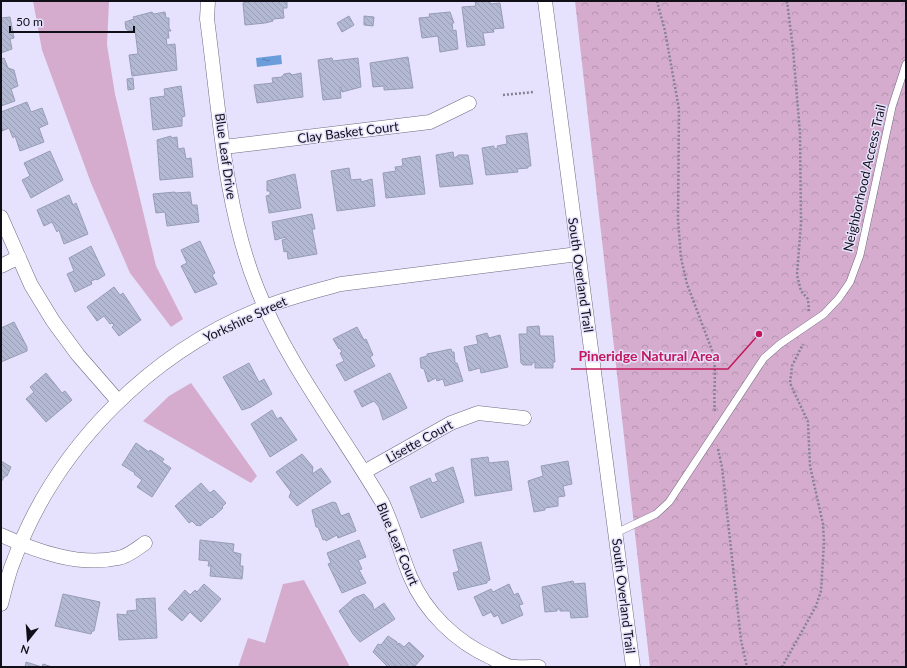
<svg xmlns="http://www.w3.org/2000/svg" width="907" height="668" font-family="Lato,sans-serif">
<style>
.grass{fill:#d5accd}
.park{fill:url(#park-crowns)}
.water{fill:url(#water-ripples)}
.building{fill:url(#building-back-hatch);stroke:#979db5}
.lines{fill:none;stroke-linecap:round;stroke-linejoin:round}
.lane-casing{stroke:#6f6a81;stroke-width:8}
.street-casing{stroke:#6f6a81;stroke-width:15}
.path{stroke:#858295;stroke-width:2.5;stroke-dasharray:2 2;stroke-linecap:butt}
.lane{stroke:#fff;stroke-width:7}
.street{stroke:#fff;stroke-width:14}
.labels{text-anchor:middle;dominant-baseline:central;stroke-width:3;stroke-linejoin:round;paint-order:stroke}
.street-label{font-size:13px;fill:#100f17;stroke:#e6e1fc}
.leader{fill:none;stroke:#c2185b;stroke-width:1.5}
.callout-dot{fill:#c2185b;stroke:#e6e1fc;stroke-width:1.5}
.callout-label{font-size:14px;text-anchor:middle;font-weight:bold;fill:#c2185b;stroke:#e6e1fc;stroke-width:3;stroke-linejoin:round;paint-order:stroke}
</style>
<defs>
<pattern id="park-crowns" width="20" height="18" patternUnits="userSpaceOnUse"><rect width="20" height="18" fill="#d5accd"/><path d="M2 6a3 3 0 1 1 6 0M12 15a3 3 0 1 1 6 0" fill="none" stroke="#b693af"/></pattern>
<pattern id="water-ripples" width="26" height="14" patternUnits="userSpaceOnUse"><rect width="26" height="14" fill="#6c9ddb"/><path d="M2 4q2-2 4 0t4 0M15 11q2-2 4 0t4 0" fill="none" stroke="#577eb1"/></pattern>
<pattern id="building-back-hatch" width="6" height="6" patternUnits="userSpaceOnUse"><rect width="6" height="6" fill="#b3b9d2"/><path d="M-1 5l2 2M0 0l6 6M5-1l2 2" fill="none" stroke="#999eb4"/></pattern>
</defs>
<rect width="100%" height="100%" fill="#e6e1fc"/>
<path class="grass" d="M33 1H109L107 45 115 94 156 266 183 319 171 327 130 273 91 183 42 50Z
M191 383 257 476 251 483 143 421 169 396Z
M304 580 350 667H238L248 638 265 643 283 584Z"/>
<path class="park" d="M575 1H906V667H650Z"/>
<path class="water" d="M281 55 282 64 257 67 256 58Z"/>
<path class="building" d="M252 1H287V8H283L284 18 273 19V21L265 23 245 25 243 3Z
M475 1H490V4L500 3 504 28 493 29 494 32 483 33 485 45 467 47 462 7 476 6Z
M152 12 154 14 165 12 166 18H169V28L171 31H168L169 38H166L167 45 175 44 177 70 132 76 129 55 138 54 135 30 129 31 126 29 125 22 134 19 133 17Z
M450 12 454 23H452L453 31 456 30 458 49 440 52 438 36 422 38 419 18 430 17 429 14Z
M349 16 354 25 342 32 337 23Z
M364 16 374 17 373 26 364 25Z
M10 17 14 38 10 39 12 49 1 53V18Z
M408 57 413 88 384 90V86L373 87 370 63Z
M4 58 8 68 14 70 18 86 11 89 15 101 1 106V59Z
M332 58 333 61 358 58 361 87 342 92 341 87H340L341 98 323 100 318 60Z
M290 73 292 75 301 73 303 97 257 103 254 85 273 83 272 78 282 77 284 74Z
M133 78 134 89 128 90 127 79Z
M181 86 185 116 182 117V126L153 130 150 98 165 96 164 89Z
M27 102 31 112 42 108 48 124 39 128 44 142 20 151 15 136 13 138 9 128 2 131 1 112Z
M527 133 531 166H528V168L517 169 518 172 486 175 482 148 494 146V149L498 148 497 146 507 144 506 136Z
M171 136V138L177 137 178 149 184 148 186 159 191 158 193 177 160 180 157 140Z
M50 151 63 180 31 198 22 180 30 176 24 163Z
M453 152 454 158 458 156V155H468L473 184 440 187 436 155Z
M420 156 425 194 386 198 383 173 396 171 395 167 403 166 402 159Z
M349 168 351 180 361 179V182L372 179 375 206 337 211 331 171Z
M295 174 301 208 269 213 266 196 270 195V191H267V181Z
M175 192V193L190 192 192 205H197L199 222 167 226 165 212 156 213 153 194Z
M69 195 73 205 76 203 88 234 64 244 59 230 57 232 52 222 44 226 37 210Z
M312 214 315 229H312L317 254 288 259 287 251 284 252 282 240 286 239V237L275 240 272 222Z
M200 241 215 273 212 275 217 284 195 293 181 266 187 263 181 250Z
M91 246 105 275 97 280 96 279 91 281 92 284 75 292 67 274 74 271 69 258Z
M114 287 120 295 123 293 141 320 119 336 112 327 114 325 112 323 110 324 104 316 97 321 87 307Z
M14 322 27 347V351L1 362V328Z
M539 326 540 336H553L555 362H553V368H535V362L532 363V365H523L521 363 519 334H527V327Z
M357 327 364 340 366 339 373 355 370 357 375 366 345 381 336 365 344 361 340 353 342 352 340 348 339 349 333 339Z
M487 333 489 338 500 335 508 367 481 373 480 368 469 371 464 347 478 344 476 336Z
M451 349 452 352H454L455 363H457L463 381 445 386 443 379 437 381 436 378 428 382 424 369 421 368 420 358 427 356V354Z
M249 363 259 382 264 379 272 394 251 407 242 410 223 377Z
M46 373 62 393 65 391 72 400 46 422 26 399 34 392 30 387Z
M390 373 407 408 383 420 379 407 374 401 362 407 354 391Z
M272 410 277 419 281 417 297 440 270 457 251 424Z
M136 443 149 452 150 450 164 459 162 462 171 468 152 497 137 487 142 480 134 474 135 473 122 465Z
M302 454 313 467 312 474 321 468 331 482 297 506 289 497 291 492 276 472Z
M488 457 489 463 508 461 512 490 475 496 471 459Z
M1 461 11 467 7 476H5L1 482Z
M568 461 572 484 563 486 565 496 558 497V506L545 508V510L534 512 528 481 543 476 541 466Z
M453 467 464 502 421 518 410 487 430 478 432 483 438 481 435 474Z
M201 483 210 493 214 490 226 503 222 507 223 508 212 518 211 517 200 526 198 525 197 526 192 521 189 523 175 506Z
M333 502 336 503 341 516 349 513 356 531 338 538 337 535 326 541 325 539 323 540 318 527H316L312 510Z
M200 540 234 544 233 552 241 554 240 566H243V569L242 579 210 576 211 566H208L209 561 199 560Z
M359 540 366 557 358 560 362 569 359 570 366 583 342 593 328 564 331 563 327 553Z
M481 542 490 580 487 581V583L458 590 453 573 459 571 453 550Z
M573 581 574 584 585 583 588 617 571 618 570 611H560V609H557V611L545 612 542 587Z
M204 584 221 599 201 622 190 612 182 621 168 609 185 590 190 595 195 590 197 592Z
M509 584 514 595 518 593 523 604 519 605 523 615 502 624 498 615 494 617 491 612 483 616 474 597 491 589 493 592Z
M63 594 100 602 94 631H92L91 634 55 626Z
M364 594 372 603 374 610 384 603 395 619 360 642 353 634 339 611 354 598Z
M155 598 157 638 119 640 117 614 127 615V611L137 610 136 599Z
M388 636 397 642V645L399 643 404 647 409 642 424 656 414 667H386L387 666 373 652 378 644 381 645Z
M26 662 42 667 43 664 52 667H25Z"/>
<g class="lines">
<g class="lane-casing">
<path id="lane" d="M616 533 656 514 669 502 764 358 780 344 824 314 839 298 850 282 860 255 892 107 906 64"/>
</g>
<g class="street-casing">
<path id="street" d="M208 1 207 19C219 107 224 206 257 288 287 364 341 432 382 502 393 525 400 551 410 576 425 612 456 642 492 658 497 661 503 664 508 666 517 668 529 667 539 667
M545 1 633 667
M224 147 430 122 469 103
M1 217 31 285 53 321 78 355 118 401
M1 266 19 257
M364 472 451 423 478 413 524 418
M1 535C36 551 79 567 118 558 127 557 138 548 145 543
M1 604C5 589 8 574 14 560 56 446 152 351 265 307 290 297 315 291 341 284L578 254"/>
</g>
<path class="path" d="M657 1 665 31 679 109 678 220 681 258 687 284 713 353C717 372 713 392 715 412
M787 1 793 49 800 133 801 223 797 275 801 291 808 299 809 311
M503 95 534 92
M718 449 722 467 741 640 747 667
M782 667 816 606 821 591 824 542 823 524 810 466 808 422 790 383 792 366 803 344"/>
<use href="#lane" class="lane"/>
<use href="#street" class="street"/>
</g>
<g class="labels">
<g class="street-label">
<text transform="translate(348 132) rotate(-7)">Clay Basket Court</text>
<text transform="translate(226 156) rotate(82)">Blue Leaf Drive</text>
<text transform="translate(864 178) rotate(-77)">Neighborhood Access Trail</text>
<text transform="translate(581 275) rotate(82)">South Overland Trail</text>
<text transform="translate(245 319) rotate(-25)">Yorkshire Street</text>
<text transform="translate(419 441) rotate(-29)">Lisette Court</text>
<text transform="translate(398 544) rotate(67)">Blue Leaf Court</text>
<text transform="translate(624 596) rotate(83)">South Overland Trail</text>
</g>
</g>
<path class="leader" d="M759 334L728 369H571"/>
<circle class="callout-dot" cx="759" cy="334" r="4"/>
<g class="callout-label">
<text x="649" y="361">Pineridge Natural Area</text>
</g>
<rect width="907" height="668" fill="none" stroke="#100f17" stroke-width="4"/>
<g transform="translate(28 640) rotate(197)" stroke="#e6e1fc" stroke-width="3" paint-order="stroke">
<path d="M0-3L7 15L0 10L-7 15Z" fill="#100f17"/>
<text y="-6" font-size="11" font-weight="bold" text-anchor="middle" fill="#100f17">N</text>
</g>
<path d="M10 26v6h124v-6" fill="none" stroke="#100f17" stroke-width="2"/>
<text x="16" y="26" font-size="12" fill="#100f17" stroke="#e6e1fc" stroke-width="3" paint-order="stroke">50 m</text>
</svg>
